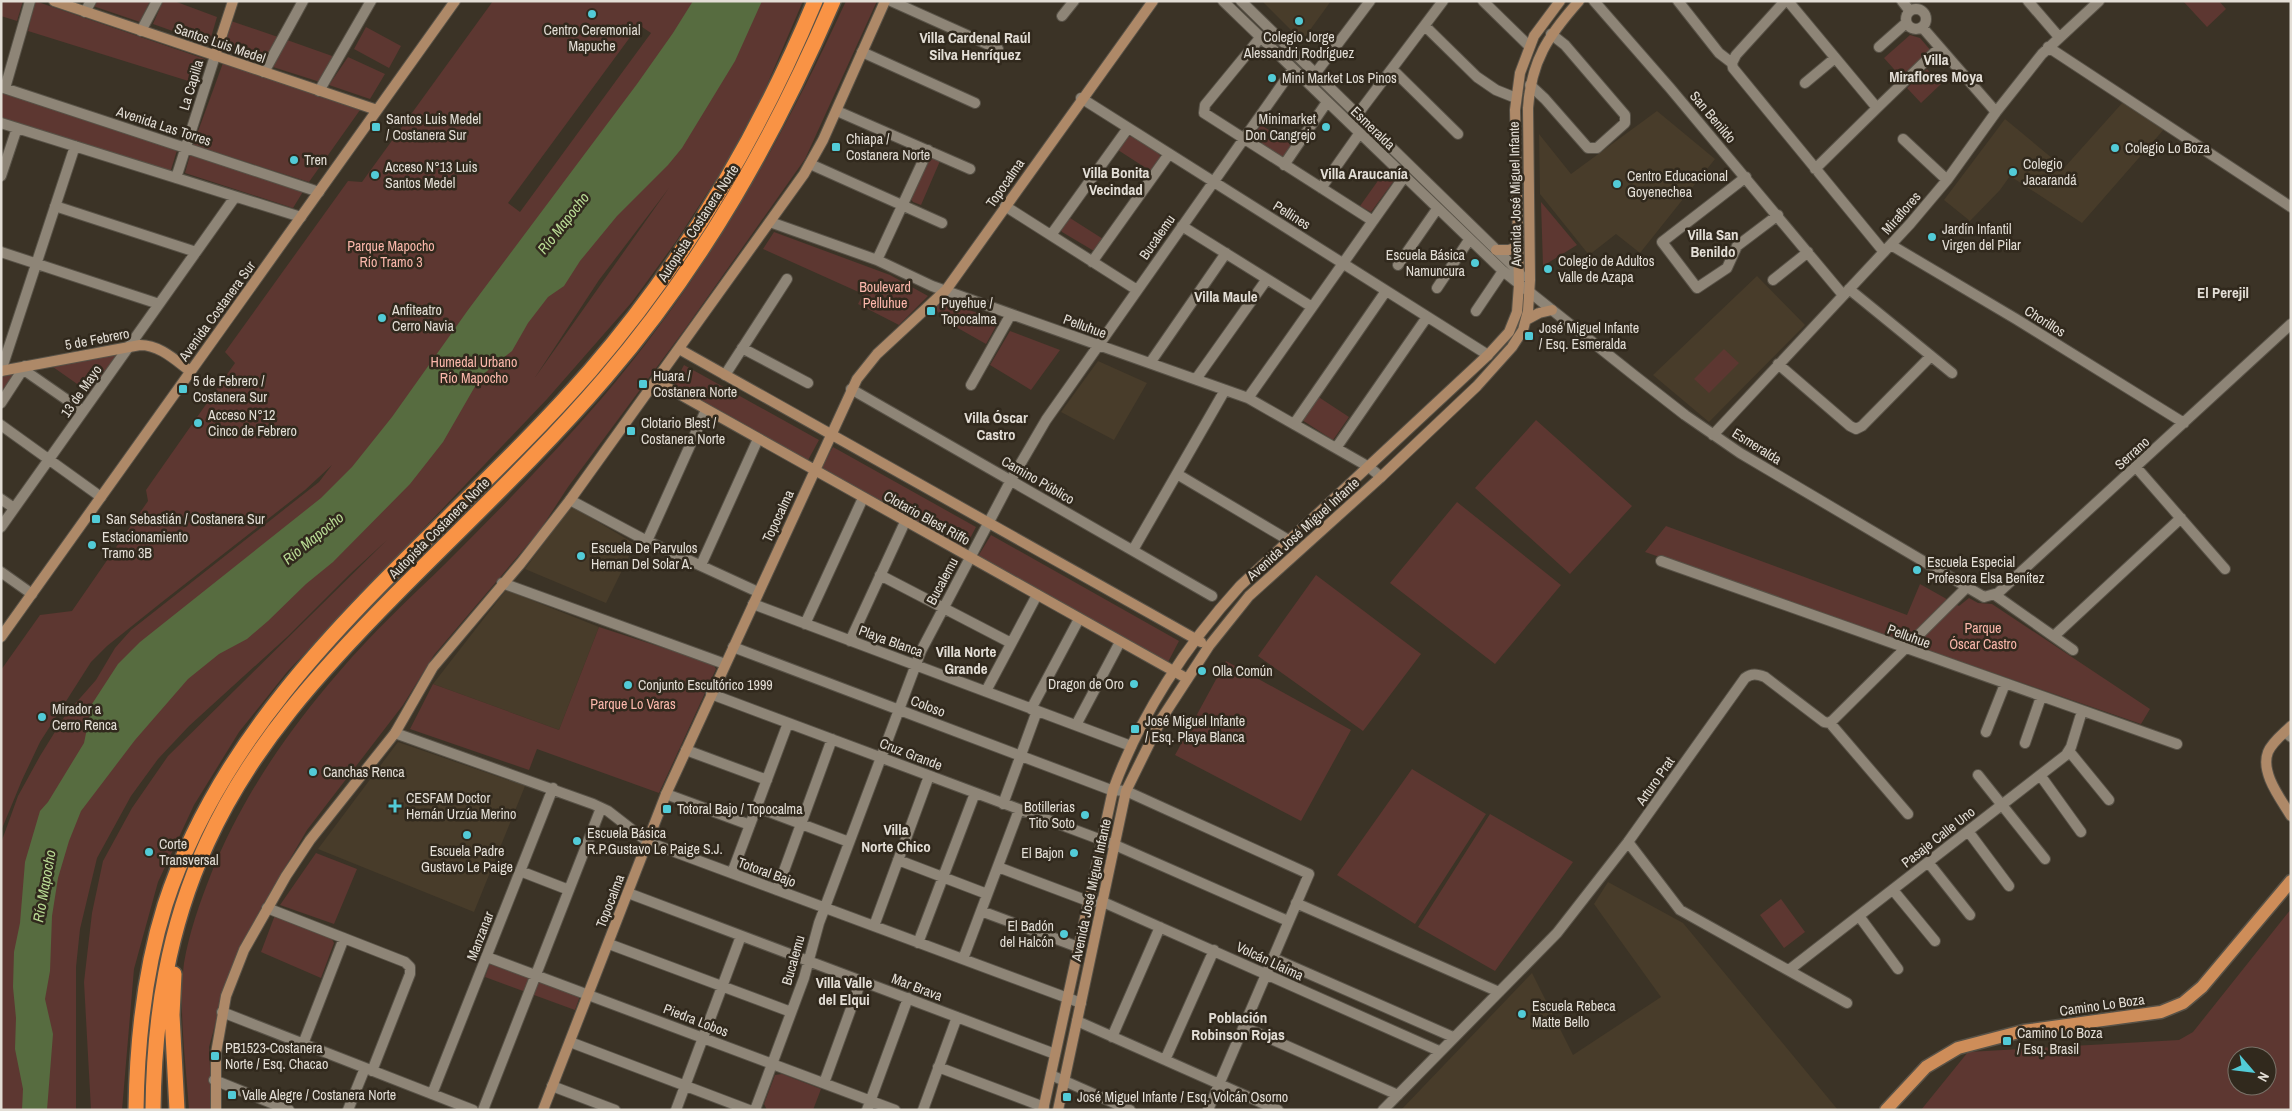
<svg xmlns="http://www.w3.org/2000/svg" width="2292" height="1111" font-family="'Archivo Narrow',sans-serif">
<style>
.built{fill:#483c2a}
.green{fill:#5d3731;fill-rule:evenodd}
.water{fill:#576c40}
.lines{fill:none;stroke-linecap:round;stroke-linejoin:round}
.street-casing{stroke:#585247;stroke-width:12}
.secondary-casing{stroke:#585247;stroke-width:12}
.primary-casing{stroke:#585247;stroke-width:15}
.highway-casing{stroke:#585247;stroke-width:18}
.street{stroke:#8e8577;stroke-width:10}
.secondary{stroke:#ae8968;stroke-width:10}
.primary{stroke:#ce8d59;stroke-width:12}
.highway{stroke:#f99345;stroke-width:15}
.poi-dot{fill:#52cbd7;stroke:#31291d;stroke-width:2}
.labels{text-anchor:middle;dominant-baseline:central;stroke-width:5;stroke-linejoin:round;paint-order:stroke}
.poi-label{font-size:14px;fill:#e3ded6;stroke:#31291d;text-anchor:start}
.street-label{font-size:14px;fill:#e3ded6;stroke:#31291d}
.park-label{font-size:14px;fill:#fbb7ab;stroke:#31291d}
.neighbourhood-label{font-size:15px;font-weight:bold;fill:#e3ded6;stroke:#31291d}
.water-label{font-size:15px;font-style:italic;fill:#b9db94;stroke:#31291d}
</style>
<rect width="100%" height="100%" fill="#3b3326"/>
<path class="built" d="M1262 1H1331L1302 41Z
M2124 101 2165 128 2082 223 2010 176 2000 190 1970 221 1944 200 2005 119 2064 168Z
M1657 111 1715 159 1640 253 1616 234 1589 255 1540 194 1539 134 1571 174Z
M1757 276 1805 325 1709 422 1653 375Z
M1098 361 1147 383 1114 440 1061 412Z
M571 506 635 544 606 603 525 569Z
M506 590 599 627 559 730 433 684Z
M398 742 525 786 474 912 318 849Z
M1608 882 1683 923 1838 1110H1401L1532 973 1573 1055 1661 997 1594 904Z"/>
<path class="green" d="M1 1H23L17 21 1 16Z
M35 1 205 59 198 84 28 31Z
M95 1H150L140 22 93 6Z
M163 1H174L217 17 209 44 153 24Z
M493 1H803L763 94 724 167 675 243 632 302 547 399 287 672 239 732 194 805 158 882 134 969 122 1110H91L84 982 92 913 103 861 132 808 168 756 387 540 350 574 288 636 189 726 158 759 131 796 97 858 80 929 76 967V1110H1V843L18 796 40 756 66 714 96 680 115 648 131 630 319 482 332 465 305 490 162 602 107 646 91 662 40 742 22 780 1 831V670L40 615 72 611 148 501 146 490 235 363 225 352 348 181 362 182ZM639 25 651 33 520 212 508 203ZM669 188 534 379 599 280Z
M846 1H877L805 159 685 329 568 487 540 530 434 655 403 705 307 830 259 912 227 981 209 1047 212 1110H189C186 1064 178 1008 184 963 189 933 200 902 211 874 241 799 286 733 339 672 372 633 410 598 446 563 500 509 553 455 602 398 706 276 779 146 846 1Z
M2183 1H2219L2226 9 2207 27Z
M231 21 278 37 264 62 224 49Z
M366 27 401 46 389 68 354 49Z
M1910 35 1920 38 1932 52 1902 78 1884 58Z
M287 40 335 57 320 82 273 67Z
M348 57 385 74 370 99 329 85Z
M223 63 360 110 309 182 193 145Z
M1927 69 1941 84 1921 103 1907 88Z
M1 91 178 147 170 173 1 120Z
M1261 125 1291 144 1282 159 1252 138Z
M1128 136C1139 138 1156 148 1161 157L1152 172 1118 150Z
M190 155 304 190 293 208 185 173Z
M931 157 940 161 921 205 913 202 910 198 926 160Z
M1387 168 1396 178 1371 212 1360 206Z
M1541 202 1577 245 1543 266Z
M1070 218 1103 239 1094 251 1062 232 1060 229Z
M774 232 890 275 928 296 899 325 858 304 863 294 763 249Z
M945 301 999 321 986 344 949 323 934 308Z
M1010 331 1060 350 1031 390 990 365Z
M1724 349 1739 363 1709 393 1694 379Z
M118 353 90 393 53 367Z
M684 365 819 440 807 462 673 386Z
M14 374 1 392V376Z
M1317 396 1349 417 1333 440 1302 420Z
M1536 420 1632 506 1570 574 1475 488Z
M833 447 976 527 964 550 820 469Z
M1457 502 1561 585 1495 664 1390 583Z
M1666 526 1907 615 1920 584 1959 606 1969 598 1978 603 1992 604 2150 709 2141 724 1645 552Z
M991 535 1179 641 1168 662 977 558Z
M1316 575 1421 654 1363 731 1258 656Z
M599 627 713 664 716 669 659 793 537 749 529 770 410 729 433 684 559 730Z
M1226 661 1351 730 1301 821 1175 755Z
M1412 769 1486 814 1415 924 1337 875Z
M1490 814 1573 862 1495 971 1418 927Z
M316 853 357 869 334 924 280 905Z
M1781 899 1805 932 1784 948 1760 915Z
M2291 909V1110H1921L1968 1052 2179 1040 2193 1032ZM2237 1056H2267V1086H2237Z
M275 915 331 937 334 943 321 978 261 952Z
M490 963 580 996 575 1010 485 977Z
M782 1074 821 1089 813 1110H767L764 1104 775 1075Z"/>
<path class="water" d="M693 1H762L735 61 682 148 668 165 617 216 580 261 564 286 548 297 528 323 512 351 481 376 443 442 410 484 333 562 306 584 268 621 247 639 219 654 188 679 135 740 81 811 69 841 58 878 52 916 50 971 45 999 53 1034 47 1110H22L23 1089 15 1049 16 1018 13 987 14 952 20 923 25 862 40 811 48 802 84 743 92 704 118 664 140 642 321 498 352 467 392 417 468 310 637 84 673 33Z"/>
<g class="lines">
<g class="street-casing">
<path id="street" d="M891 1 998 49
M1223 1 1503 271 1635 376 1685 415 1740 453 1984 597 1998 593 2291 324
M1241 1 1518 271 1522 277
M1483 1 1529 46
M1594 1 1670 88 1843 295
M1678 1 1719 53 1732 63 1733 68 1884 252
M1788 1 1877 108 1939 48
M1902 1 1909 10
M2028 1 2059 37
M1906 19a10 10 0 1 1 20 0a10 10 0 1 1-20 0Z
M85 12 91 1
M1062 16 1074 1
M1425 26 1477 77 1496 90 1516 98
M1922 27 1996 112
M141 31 157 1
M1260 38 1205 105 1204 113 1373 221
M1879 47 1906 23
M2048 47 2291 207
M862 52 975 103
M1732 63 1736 55 1785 1
M1392 69 1458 134
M264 72 303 1
M1315 74 1370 1
M1805 83 1835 58
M1530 85 1545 99 1588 148H1597L1625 123V115L1565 45 1551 34
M1 87 319 192
M5 88 30 1
M319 91 371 1
M1081 98 1488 355
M837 111 970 169
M1357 115 1443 1
M1 123 301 217
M1903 139 1947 180
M810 164 942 223
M1284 165 1327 102
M1815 169 1877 108
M1 176 17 128
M1746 177 1662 242 1697 288 1727 268 1737 246 1778 215
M176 178 215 56
M1321 188 1359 134
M55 206 196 252
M1005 206 1137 290
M770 222 877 260 932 286 1248 398 1369 467 1381 477
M1182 226 1312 307
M1051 235 1128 128
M1891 245 2016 319 2184 423
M1 252 159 304
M877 260 928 150
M1092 262 1169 154
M1398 265 1437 209
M1773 280 1808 252
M1437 288 1469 240
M1849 289 1952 373
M1476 311 1503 271
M742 348 808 383
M1150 363 1226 253
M1778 364 1850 426 1856 429 1862 426 1931 356
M24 370 83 411
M1 371 75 146
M725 375 787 279
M1196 379 1267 279
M971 385 1011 314
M851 389 1212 596
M1248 398 1404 177
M1 403 25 366
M1294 424 1386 291
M1 425 101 497
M1713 435 1910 224 1947 180 1996 112 2042 54 2099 1
M1336 448 1427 317
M2136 467 2225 569
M1177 474 1290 541
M1 499 14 508
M570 500 647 541 758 592
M1 527 235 197
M647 541 706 410
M1133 550 1225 390
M1661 561 2177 744
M701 565 758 439
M1 572 32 594
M880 575 1011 643
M502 583 725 664
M1995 595 2073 650
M753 604 1131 746
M805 624 863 498
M2054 636 2181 518
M850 641 905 522
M733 647 1111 790 1126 791 1309 874 1208 1110
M986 691 1037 595
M711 694 1115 845 1288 921
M1031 709 1079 619
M1830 723 1908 814
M1076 725 1120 642
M1986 732 2005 684
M2285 732 2291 737
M395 733 593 804 608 811 648 842 1081 1003
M2025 743 2041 697
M686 750 767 780
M2069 751 2109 800
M1978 775 2045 859
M2040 775 2081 832
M666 794 750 825
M1003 804 1037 711
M756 807 849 842
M1968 831 2009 886
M1628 842 1680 910 1847 1003
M898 860 987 894
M1928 862 1970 915
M998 867 1088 901 1103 902 1439 1051
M520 871 569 890
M732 873 788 723
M777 890 832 739
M1893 890 1935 941
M628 893 1055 1054
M1296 903 1499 992
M267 908 405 962 410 967V974L372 1071
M981 911 1078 947
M1859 916 1898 969
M874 926 929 776
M918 943 975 793
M609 944 791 1012
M487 957 895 1110
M1273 958 1453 1037
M963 959 1019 810
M1789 970 2066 755 2071 747 2082 711
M222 1012 473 1110
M1077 1021 1278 1110
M1244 1027 1398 1095
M1112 1037 1160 927
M570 1042 749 1110
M303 1044 344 938
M1165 1060 1214 950
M938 1067 1044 1107
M1051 1075 1130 1110
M214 1080 289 1110
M824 1083 861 981
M552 1086 615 1110
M432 1094 553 788
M348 1110 365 1068
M483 1110 601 808
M676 1110 741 936
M755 1110 804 978 819 923 921 651 1011 480 1046 420 1293 69
M867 1110 908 998
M923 1110 957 1017
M1383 1110 1557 933 1628 842 1745 678C1752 673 1757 674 1765 677L1824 722 1830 723 1966 588"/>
</g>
<g class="secondary-casing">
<path id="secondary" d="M54 1 377 110
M215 56 233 1
M1496 250H1509L1517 247
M1526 320 1539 313 1552 310
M679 349 1201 642
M1 371 140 345C160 345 175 360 190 371
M656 381 1186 678
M1 637 455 1
M2291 726C2283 734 2272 742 2268 752 2260 773 2281 799 2291 816
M216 1110V1053L226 996 244 950 286 876 310 840 395 733 433 667 521 563 570 500 804 174 823 140 885 1
M543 1110 666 794 857 379 877 354 946 290 1153 1
M1043 1110 1113 790C1140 716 1186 645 1240 586L1488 355 1509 332 1517 312 1519 285 1515 110 1520 73 1534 36 1560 1
M1058 1110 1126 791 1162 718 1209 646 1249 596 1381 477 1477 386 1512 347 1523 330 1528 311 1530 280 1528 108C1531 61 1548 36 1579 1"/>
</g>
<g class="primary-casing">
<path id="primary" d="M1886 1110 1926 1067 1958 1048 2023 1031 2161 1012 2183 1003 2202 987 2291 881"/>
</g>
<g class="highway-casing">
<path id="highway" d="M174 974 172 1015 177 1110
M136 1110C137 1041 144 972 165 905 238 680 440 543 590 371 685 261 759 135 815 1
M153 1110C154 1017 168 928 207 843 251 746 322 669 396 594 466 523 540 454 605 378 703 264 774 138 833 1"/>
</g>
<use href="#street" class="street"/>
<use href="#secondary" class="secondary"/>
<use href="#primary" class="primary"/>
<use href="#highway" class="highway"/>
</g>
<g class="poi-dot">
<circle cx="592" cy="14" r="5"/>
<circle cx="1299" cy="21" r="5"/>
<circle cx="1272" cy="78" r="5"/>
<rect x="371" y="122" width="10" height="10" rx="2.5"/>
<circle cx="1326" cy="127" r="5"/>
<rect x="831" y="142" width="10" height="10" rx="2.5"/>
<circle cx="2115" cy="148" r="5"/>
<circle cx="294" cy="160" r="5"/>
<circle cx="2013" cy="172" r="5"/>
<circle cx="375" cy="175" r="5"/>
<circle cx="1617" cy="184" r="5"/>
<circle cx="1932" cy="237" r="5"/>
<circle cx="1475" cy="263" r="5"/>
<circle cx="1548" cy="269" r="5"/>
<rect x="926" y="306" width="10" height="10" rx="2.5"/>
<circle cx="382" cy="318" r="5"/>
<rect x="1524" y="331" width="10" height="10" rx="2.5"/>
<rect x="638" y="379" width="10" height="10" rx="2.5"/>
<rect x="178" y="384" width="10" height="10" rx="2.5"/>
<circle cx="198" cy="423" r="5"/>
<rect x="626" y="426" width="10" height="10" rx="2.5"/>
<rect x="91" y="514" width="10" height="10" rx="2.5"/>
<circle cx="92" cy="545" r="5"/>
<circle cx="581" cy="556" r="5"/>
<circle cx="1917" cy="570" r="5"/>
<circle cx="1202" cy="671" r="5"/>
<circle cx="1134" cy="684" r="5"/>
<circle cx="628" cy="685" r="5"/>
<circle cx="42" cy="717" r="5"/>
<rect x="1130" y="724" width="10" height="10" rx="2.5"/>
<circle cx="313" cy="772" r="5"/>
<path d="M392.5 798.5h5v5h5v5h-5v5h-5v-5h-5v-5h5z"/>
<rect x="662" y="804" width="10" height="10" rx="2.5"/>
<circle cx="1085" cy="815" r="5"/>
<circle cx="467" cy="835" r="5"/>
<circle cx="577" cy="841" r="5"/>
<circle cx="149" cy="852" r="5"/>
<circle cx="1074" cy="853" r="5"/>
<circle cx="1064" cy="934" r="5"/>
<circle cx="1522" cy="1014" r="5"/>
<rect x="2002" y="1036" width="10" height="10" rx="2.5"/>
<rect x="210" y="1051" width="10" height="10" rx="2.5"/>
<rect x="227" y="1090" width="10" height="10" rx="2.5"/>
<rect x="1062" y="1092" width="10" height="10" rx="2.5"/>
</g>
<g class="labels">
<g class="poi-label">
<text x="592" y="30" text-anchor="middle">Centro Ceremonial<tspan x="592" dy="16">Mapuche</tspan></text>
<text x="1299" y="37" text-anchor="middle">Colegio Jorge<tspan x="1299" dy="16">Alessandri Rodríguez</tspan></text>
<text x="1282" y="78">Mini Market Los Pinos</text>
<text x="386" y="119">Santos Luis Medel<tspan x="386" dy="16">/ Costanera Sur</tspan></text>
<text x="1316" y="119" text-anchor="end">Minimarket<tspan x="1316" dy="16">Don Cangrejo</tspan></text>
<text x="846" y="139">Chiapa /<tspan x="846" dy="16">Costanera Norte</tspan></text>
<text x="2125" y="148">Colegio Lo Boza</text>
<text x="304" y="160">Tren</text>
<text x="2023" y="164">Colegio<tspan x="2023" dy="16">Jacarandá</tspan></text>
<text x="385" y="167">Acceso N°13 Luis<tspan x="385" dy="16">Santos Medel</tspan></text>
<text x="1627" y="176">Centro Educacional<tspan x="1627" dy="16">Goyenechea</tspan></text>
<text x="1942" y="229">Jardín Infantil<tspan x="1942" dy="16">Virgen del Pilar</tspan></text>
<text x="1465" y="255" text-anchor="end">Escuela Básica<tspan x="1465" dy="16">Namuncura</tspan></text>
<text x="1558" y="261">Colegio de Adultos<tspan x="1558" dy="16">Valle de Azapa</tspan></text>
<text x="941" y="303">Puyehue /<tspan x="941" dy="16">Topocalma</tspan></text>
<text x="392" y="310">Anfiteatro<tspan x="392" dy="16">Cerro Navia</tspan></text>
<text x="1539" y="328">José Miguel Infante<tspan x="1539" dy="16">/ Esq. Esmeralda</tspan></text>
<text x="653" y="376">Huara /<tspan x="653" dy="16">Costanera Norte</tspan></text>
<text x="193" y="381">5 de Febrero /<tspan x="193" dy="16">Costanera Sur</tspan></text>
<text x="208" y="415">Acceso N°12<tspan x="208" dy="16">Cinco de Febrero</tspan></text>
<text x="641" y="423">Clotario Blest /<tspan x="641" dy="16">Costanera Norte</tspan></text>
<text x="106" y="519">San Sebastián / Costanera Sur</text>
<text x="102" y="537">Estacionamiento<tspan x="102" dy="16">Tramo 3B</tspan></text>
<text x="591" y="548">Escuela De Parvulos<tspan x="591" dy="16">Hernan Del Solar A.</tspan></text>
<text x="1927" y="562">Escuela Especial<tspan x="1927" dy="16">Profesora Elsa Benítez</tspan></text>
<text x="1212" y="671">Olla Común</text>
<text x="1124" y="684" text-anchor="end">Dragon de Oro</text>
<text x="638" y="685">Conjunto Escultórico 1999</text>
<text x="52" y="709">Mirador a<tspan x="52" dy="16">Cerro Renca</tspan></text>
<text x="1145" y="721">José Miguel Infante<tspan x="1145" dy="16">/ Esq. Playa Blanca</tspan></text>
<text x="323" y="772">Canchas Renca</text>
<text x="406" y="798">CESFAM Doctor<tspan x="406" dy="16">Hernán Urzúa Merino</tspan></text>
<text x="1075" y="807" text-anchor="end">Botillerias<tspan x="1075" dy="16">Tito Soto</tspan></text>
<text x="677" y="809">Totoral Bajo / Topocalma</text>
<text x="587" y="833">Escuela Básica<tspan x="587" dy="16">R.P.Gustavo Le Paige S.J.</tspan></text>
<text x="159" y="844">Corte<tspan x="159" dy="16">Transversal</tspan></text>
<text x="467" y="851" text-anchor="middle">Escuela Padre<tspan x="467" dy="16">Gustavo Le Paige</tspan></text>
<text x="1064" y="853" text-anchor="end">El Bajon</text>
<text x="1054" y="926" text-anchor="end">El Badón<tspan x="1054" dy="16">del Halcón</tspan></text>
<text x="1532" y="1006">Escuela Rebeca<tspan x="1532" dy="16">Matte Bello</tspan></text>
<text x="2017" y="1033">Camino Lo Boza<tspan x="2017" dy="16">/ Esq. Brasil</tspan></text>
<text x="225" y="1048">PB1523-Costanera<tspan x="225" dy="16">Norte / Esq. Chacao</tspan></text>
<text x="242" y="1095">Valle Alegre / Costanera Norte</text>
<text x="1077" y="1097">José Miguel Infante / Esq. Volcán Osorno</text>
</g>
<g class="street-label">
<text transform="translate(220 43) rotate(19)">Santos Luis Medel</text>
<text transform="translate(191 85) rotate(-73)">La Capilla</text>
<text transform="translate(1713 117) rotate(50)">San Benildo</text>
<text transform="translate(164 126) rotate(18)">Avenida Las Torres</text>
<text transform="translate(1373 128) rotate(44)">Esmeralda</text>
<text transform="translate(1005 183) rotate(-55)">Topocalma</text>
<text transform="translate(1515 194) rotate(-91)">Avenida José Miguel Infante</text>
<text transform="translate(1901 213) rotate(-49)">Miraflores</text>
<text transform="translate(1292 215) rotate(32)">Pellines</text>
<text transform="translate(698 223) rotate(-57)">Autopista Costanera Norte</text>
<text transform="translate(1157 237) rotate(-55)">Bucalemu</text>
<text transform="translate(217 311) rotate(-54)">Avenida Costanera Sur</text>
<text transform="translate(2045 321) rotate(32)">Chorillos</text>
<text transform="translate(1085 326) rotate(20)">Pelluhue</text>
<text transform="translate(97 339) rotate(-11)">5 de Febrero</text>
<text transform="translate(81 391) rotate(-55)">13 de Mayo</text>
<text transform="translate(1757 446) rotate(32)">Esmeralda</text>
<text transform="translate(2132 453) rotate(-42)">Serrano</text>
<text transform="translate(1038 480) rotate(30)">Camino Público</text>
<text transform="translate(778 516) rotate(-65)">Topocalma</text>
<text transform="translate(927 518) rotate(29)">Clotario Blest Riffo</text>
<text transform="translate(439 528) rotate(-45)">Autopista Costanera Norte</text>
<text transform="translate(1303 529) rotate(-42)">Avenida José Miguel Infante</text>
<text transform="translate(942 581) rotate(-62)">Bucalemu</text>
<text transform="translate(1909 636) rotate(20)">Pelluhue</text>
<text transform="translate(891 641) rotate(20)">Playa Blanca</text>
<text transform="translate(928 706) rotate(21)">Coloso</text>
<text transform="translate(911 754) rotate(21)">Cruz Grande</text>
<text transform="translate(1655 781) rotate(-55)">Arturo Prat</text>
<text transform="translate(1938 837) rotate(-38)">Pasaje Calle Uno</text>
<text transform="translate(767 872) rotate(20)">Totoral Bajo</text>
<text transform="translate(1091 890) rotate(-78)">Avenida José Miguel Infante</text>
<text transform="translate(610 901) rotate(-69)">Topocalma</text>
<text transform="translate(480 936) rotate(-69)">Manzanar</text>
<text transform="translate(793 960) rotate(-74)">Bucalemu</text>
<text transform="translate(1270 961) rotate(25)">Volcán Llaima</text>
<text transform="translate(917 987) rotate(21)">Mar Brava</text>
<text transform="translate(2102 1005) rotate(-8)">Camino Lo Boza</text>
<text transform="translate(696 1020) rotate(21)">Piedra Lobos</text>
</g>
<g class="park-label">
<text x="391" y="246">Parque Mapocho<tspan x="391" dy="16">Río Tramo 3</tspan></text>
<text x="885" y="287">Boulevard<tspan x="885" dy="16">Pelluhue</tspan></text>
<text x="474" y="362">Humedal Urbano<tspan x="474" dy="16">Río Mapocho</tspan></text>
<text x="1983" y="628">Parque<tspan x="1983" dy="16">Óscar Castro</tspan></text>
<text x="633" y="704">Parque Lo Varas</text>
</g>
<g class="neighbourhood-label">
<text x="975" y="37">Villa Cardenal Raúl<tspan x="975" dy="17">Silva Henríquez</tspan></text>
<text x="1936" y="59">Villa<tspan x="1936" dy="17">Miraflores Moya</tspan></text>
<text x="1116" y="172">Villa Bonita<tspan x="1116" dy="17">Vecindad</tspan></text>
<text x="1364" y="173">Villa Araucanía</text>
<text x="1713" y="234">Villa San<tspan x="1713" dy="17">Benildo</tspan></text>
<text x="2223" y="292">El Perejil</text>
<text x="1226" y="296">Villa Maule</text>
<text x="996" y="417">Villa Óscar<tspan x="996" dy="17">Castro</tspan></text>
<text x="966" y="651">Villa Norte<tspan x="966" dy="17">Grande</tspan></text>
<text x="896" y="829">Villa<tspan x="896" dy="17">Norte Chico</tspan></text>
<text x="844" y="982">Villa Valle<tspan x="844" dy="17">del Elqui</tspan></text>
<text x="1238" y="1017">Población<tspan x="1238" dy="17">Robinson Rojas</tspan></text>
</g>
<g class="water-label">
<text transform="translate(563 223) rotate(-52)">Río Mapocho</text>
<text transform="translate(313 538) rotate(-39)">Río Mapocho</text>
<text transform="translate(44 886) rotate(-80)">Río Mapocho</text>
</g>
</g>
<rect width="2292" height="1111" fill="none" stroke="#e3ded6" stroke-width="5"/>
<g transform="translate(2252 1071) rotate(118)"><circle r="24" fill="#31291d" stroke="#787167"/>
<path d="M0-4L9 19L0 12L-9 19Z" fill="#52cbd7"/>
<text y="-8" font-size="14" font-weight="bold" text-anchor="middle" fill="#e3ded6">N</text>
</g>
</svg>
